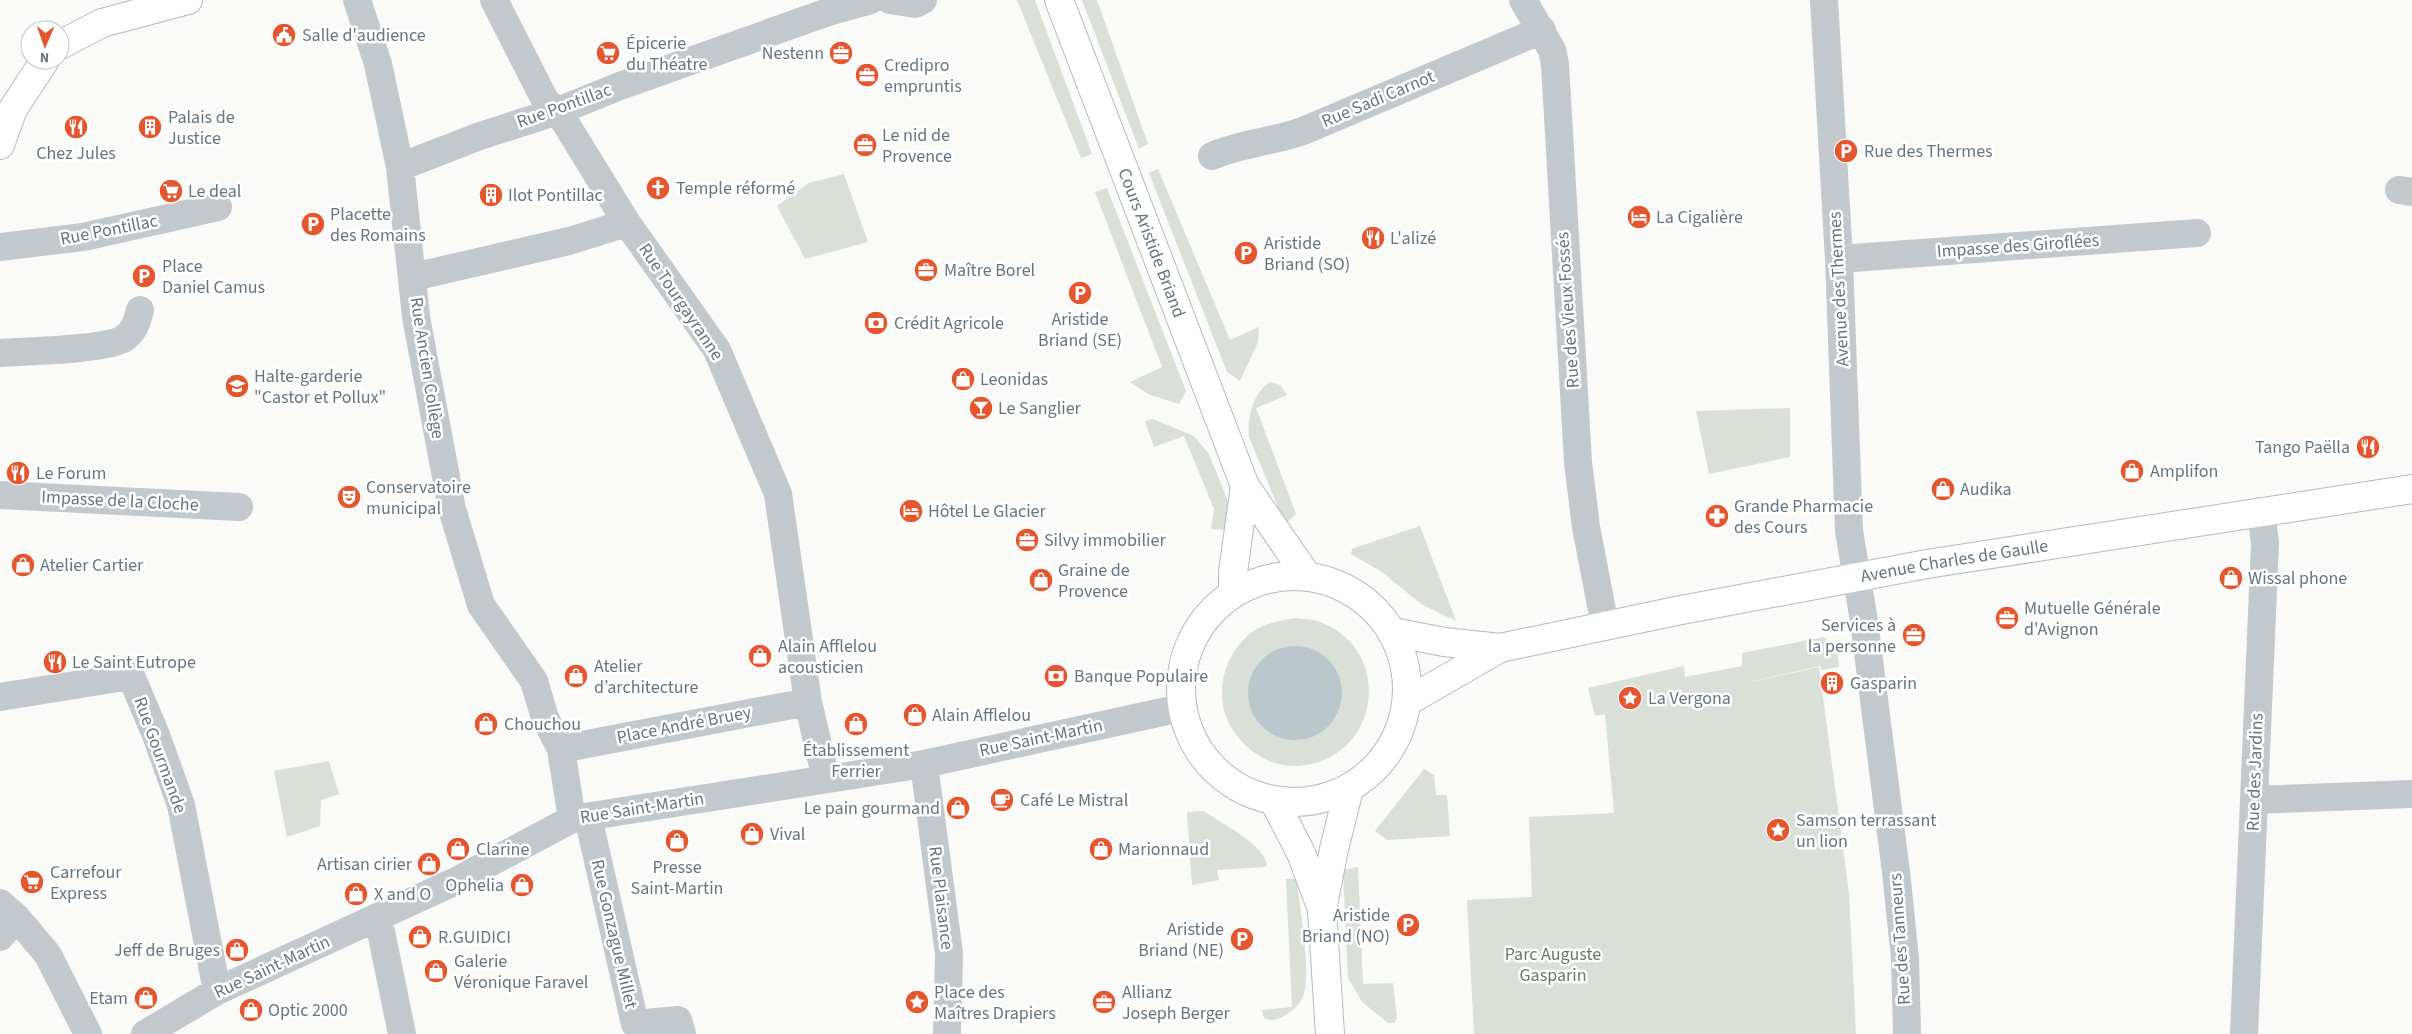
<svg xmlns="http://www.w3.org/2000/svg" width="2412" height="1034" font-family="'Source Sans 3',sans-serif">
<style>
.green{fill:#dadfd7;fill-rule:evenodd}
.water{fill:#bbc7cb}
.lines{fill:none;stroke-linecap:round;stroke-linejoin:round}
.major-casing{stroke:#b5babe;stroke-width:30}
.minor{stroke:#c3c8cc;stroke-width:28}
.major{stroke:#fff;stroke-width:28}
.labels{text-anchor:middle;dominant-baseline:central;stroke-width:5;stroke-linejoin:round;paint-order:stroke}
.poi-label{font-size:18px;fill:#657683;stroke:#fff;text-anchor:start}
.street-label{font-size:18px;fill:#657683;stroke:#fff}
.park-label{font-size:18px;fill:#687a64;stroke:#fff}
</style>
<rect width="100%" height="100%" fill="#fafaf8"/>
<path class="green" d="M1017 0H1035L1092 154 1081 158Z
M1082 0H1097L1148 144 1139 149Z
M1158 169 1230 340 1259 327 1258 342 1240 381 1227 372 1149 173Z
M844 174 868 242 805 259 777 206 809 183Z
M1107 188 1186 391 1179 404 1148 394 1130 382 1162 367 1095 192Z
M1270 382 1280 385 1287 395 1256 408 1296 514 1285 524 1249 437C1247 419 1253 392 1270 382Z
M1790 408V457L1709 474 1696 411Z
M1153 419 1194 436 1209 454 1231 509 1226 530 1211 529 1214 509 1184 436 1154 447 1145 421Z
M1420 526 1456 621 1421 604 1382 572 1351 554 1352 549 1357 547Z
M1294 618C1301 619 1310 619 1317 621 1396 647 1381 761 1297 766 1273 767 1253 755 1238 737 1211 706 1220 657 1251 633 1264 623 1279 621 1294 618ZM1284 647 1337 715C1326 730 1316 736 1297 740L1248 691C1251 668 1263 656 1284 647Z
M1824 637 1837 648 1839 667 1821 670 1820 666 1732 686 1819 667 1849 893 1856 1034H1474L1467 900 1532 897 1529 817 1614 813 1605 714 1595 716 1588 688 1684 666 1685 677 1742 666V653Z
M329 761 339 794 321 800 320 826 287 837 274 771Z
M1424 769 1434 775 1436 795H1447L1450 836 1387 840 1375 831Z
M1203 811C1221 823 1263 843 1267 865L1264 867 1217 870 1219 880 1192 885 1187 812Z
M1358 867 1363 984 1393 983 1397 1018 1394 1023H1388L1362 1002 1348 978 1343 870Z
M1286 879H1297C1299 906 1313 976 1302 999 1298 1006 1292 1011 1285 1015 1278 1020 1273 1022 1264 1018L1262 1010 1292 1007Z"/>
<path class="water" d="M1248 693a47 47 0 1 1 94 0a47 47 0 1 1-94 0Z"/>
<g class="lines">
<g class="major-casing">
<g id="major">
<path id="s1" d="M1059 0 1245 486 1307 576"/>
<path d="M60 45 102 23 188 0"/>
<path d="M0 145 13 109 45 60"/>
<circle cx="1294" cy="689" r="113"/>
<path d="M1233 593V572L1245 486"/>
<path id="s2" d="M1393 632 1444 642 1500 648 1676 611 1927 564 2412 489"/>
<path d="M1408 701 1500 648"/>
<path d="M1274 801 1301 853 1322 909"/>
<path d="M1330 1034 1322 910 1334 849 1349 789"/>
</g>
</g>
<path class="minor" d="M357 0 378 64 400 167 416 317 452 509 481 605 534 681 545 718 561 749 572 819
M494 0 546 102 558 111 627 223 717 350 778 494 808 702 826 779
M890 0 915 4 923 0
M1523 0 1552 50 1555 64 1578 462 1586 527 1605 626
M1824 0 1839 259 1849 531 1864 621 1896 872 1905 958 1907 1034
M1212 156C1241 143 1272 142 1303 131L1542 30
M400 167 480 136 558 111 620 86 828 12 871 0
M2399 190 2412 192
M0 247 83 237 218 207
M1839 259 2197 233
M413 277 569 241 627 223
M0 353C26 351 104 350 123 339 134 332 137 322 140 310
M0 495 239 507
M0 697 131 676 156 735 181 805 217 991
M561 749 808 702
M924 764 949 954 947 1034
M2254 800 2412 794
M588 817 635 1024 678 1020 682 1034
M0 903 17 918 48 955 88 1034
M378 917 402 1034
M0 937 17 918
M145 1034 217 991 456 881 572 819 924 764 1181 708
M2244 1034 2265 543 2261 511"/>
<use href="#major" class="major"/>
</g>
<defs>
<g id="civic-disc" transform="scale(1.25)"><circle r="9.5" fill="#e4572e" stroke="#fff"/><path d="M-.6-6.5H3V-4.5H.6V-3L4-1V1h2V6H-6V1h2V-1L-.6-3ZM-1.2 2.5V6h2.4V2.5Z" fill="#fff"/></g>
<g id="supermarket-disc" transform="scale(1.25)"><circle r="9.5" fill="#e4572e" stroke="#fff"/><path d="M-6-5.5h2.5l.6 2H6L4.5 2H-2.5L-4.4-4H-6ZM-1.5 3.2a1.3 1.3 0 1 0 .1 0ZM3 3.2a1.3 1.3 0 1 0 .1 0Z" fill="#fff"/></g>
<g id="office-disc" transform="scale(1.25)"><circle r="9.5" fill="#e4572e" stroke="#fff"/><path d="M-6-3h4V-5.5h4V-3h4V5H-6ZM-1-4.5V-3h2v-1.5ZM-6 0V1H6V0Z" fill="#fff"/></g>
<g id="restaurant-disc" transform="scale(1.25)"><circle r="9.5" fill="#e4572e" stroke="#fff"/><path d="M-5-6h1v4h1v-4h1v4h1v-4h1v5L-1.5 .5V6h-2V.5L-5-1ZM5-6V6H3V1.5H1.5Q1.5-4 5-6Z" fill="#fff"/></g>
<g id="building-disc" transform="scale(1.25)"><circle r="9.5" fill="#e4572e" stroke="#fff"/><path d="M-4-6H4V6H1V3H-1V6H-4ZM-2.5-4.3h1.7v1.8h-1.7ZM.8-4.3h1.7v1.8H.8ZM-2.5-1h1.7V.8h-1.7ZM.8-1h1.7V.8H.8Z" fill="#fff"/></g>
<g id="parking-disc" transform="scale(1.25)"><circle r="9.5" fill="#e4572e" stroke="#fff"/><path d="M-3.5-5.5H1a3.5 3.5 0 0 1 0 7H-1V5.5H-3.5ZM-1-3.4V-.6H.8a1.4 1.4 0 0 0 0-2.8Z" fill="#fff"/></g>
<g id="church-disc" transform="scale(1.25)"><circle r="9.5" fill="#e4572e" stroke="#fff"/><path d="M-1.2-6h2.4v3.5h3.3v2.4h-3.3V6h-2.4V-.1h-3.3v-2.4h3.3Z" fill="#fff"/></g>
<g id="hotel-disc" transform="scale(1.25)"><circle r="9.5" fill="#e4572e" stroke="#fff"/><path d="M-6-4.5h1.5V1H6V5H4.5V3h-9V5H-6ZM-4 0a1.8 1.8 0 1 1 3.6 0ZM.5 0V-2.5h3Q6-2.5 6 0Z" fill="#fff"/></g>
<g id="bank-disc" transform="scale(1.25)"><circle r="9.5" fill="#e4572e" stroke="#fff"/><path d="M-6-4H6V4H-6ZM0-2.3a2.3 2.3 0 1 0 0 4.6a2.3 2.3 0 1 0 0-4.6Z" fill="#fff"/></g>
<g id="shop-disc" transform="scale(1.25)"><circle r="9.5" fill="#e4572e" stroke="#fff"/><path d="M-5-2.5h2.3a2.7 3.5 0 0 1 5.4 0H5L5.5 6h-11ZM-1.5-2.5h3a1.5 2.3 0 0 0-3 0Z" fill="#fff"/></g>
<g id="school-disc" transform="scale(1.25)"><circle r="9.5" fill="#e4572e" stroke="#fff"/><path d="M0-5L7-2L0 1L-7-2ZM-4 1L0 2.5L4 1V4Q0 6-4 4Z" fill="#fff"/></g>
<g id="bar-disc" transform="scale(1.25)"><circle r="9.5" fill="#e4572e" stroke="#fff"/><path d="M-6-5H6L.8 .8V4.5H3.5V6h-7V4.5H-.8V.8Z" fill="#fff"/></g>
<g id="theatre-disc" transform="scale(1.25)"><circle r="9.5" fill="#e4572e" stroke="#fff"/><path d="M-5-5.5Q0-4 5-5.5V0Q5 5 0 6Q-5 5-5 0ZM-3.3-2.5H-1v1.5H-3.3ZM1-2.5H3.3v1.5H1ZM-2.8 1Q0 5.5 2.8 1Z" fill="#fff"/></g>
<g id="pharmacy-disc" transform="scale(1.25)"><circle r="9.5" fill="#e4572e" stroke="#fff"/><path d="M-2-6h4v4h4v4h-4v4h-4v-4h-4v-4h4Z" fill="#fff"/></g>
<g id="sight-disc" transform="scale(1.25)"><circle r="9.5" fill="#e4572e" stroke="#fff"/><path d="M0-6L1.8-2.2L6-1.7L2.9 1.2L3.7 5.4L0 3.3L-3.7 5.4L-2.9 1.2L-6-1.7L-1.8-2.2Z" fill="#fff"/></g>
<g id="cafe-disc" transform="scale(1.25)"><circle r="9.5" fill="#e4572e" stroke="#fff"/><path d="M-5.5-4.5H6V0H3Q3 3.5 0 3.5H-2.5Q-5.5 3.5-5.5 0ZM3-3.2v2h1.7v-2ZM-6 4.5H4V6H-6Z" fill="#fff"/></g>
</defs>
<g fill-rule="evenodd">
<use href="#civic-disc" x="284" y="35"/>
<use href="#supermarket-disc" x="608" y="53"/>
<use href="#office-disc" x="841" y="53"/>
<use href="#office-disc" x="867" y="75"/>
<use href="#restaurant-disc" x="76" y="127"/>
<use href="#building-disc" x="150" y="127"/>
<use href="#office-disc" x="865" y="145"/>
<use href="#parking-disc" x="1846" y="151"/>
<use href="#church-disc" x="658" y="188"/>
<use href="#supermarket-disc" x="171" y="191"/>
<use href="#building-disc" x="491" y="195"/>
<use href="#hotel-disc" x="1639" y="217"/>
<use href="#parking-disc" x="313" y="224"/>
<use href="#restaurant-disc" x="1373" y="238"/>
<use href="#parking-disc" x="1246" y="253"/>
<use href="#office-disc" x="926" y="270"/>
<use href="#parking-disc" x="144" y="276"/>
<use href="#parking-disc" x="1080" y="293"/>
<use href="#bank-disc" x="876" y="323"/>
<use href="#shop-disc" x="963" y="379"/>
<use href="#school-disc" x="237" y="386"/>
<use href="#bar-disc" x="981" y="408"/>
<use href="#restaurant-disc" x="2368" y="447"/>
<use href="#shop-disc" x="2132" y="471"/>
<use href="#restaurant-disc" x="18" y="473"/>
<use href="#shop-disc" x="1943" y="489"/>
<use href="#theatre-disc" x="349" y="497"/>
<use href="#hotel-disc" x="911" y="511"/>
<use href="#pharmacy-disc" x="1717" y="516"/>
<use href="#office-disc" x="1027" y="540"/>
<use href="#shop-disc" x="23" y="565"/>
<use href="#shop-disc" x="2231" y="578"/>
<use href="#shop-disc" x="1041" y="580"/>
<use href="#office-disc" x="2007" y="618"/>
<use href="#office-disc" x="1914" y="635"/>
<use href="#shop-disc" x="760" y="656"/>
<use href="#restaurant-disc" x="55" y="662"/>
<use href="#shop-disc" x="576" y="676"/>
<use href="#bank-disc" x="1056" y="676"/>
<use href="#building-disc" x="1832" y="683"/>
<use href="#sight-disc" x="1630" y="698"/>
<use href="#shop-disc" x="915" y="715"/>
<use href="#shop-disc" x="486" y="724"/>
<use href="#shop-disc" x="856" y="724"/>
<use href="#cafe-disc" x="1002" y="800"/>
<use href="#shop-disc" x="958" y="808"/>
<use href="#sight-disc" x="1778" y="830"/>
<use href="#shop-disc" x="752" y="834"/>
<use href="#shop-disc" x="677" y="841"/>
<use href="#shop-disc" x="458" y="849"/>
<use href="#shop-disc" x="1101" y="849"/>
<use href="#shop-disc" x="429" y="864"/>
<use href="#supermarket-disc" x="32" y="882"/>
<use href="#shop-disc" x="522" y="885"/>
<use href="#shop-disc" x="356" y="894"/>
<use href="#parking-disc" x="1408" y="925"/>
<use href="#shop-disc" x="420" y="937"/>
<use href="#parking-disc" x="1242" y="939"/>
<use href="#shop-disc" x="237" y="950"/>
<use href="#shop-disc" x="436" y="971"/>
<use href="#shop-disc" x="146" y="998"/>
<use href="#sight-disc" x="917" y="1002"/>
<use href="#office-disc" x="1104" y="1002"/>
<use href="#shop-disc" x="251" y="1010"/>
</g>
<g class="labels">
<g class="poi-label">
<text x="302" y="35">Salle d'audience</text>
<text x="626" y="43">Épicerie<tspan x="626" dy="21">du Théatre</tspan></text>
<text x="824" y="53" text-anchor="end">Nestenn</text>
<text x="884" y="65">Credipro<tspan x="884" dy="21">empruntis</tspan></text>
<text x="168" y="117">Palais de<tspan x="168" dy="21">Justice</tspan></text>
<text x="882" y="135">Le nid de<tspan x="882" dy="21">Provence</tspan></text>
<text x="1864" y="151">Rue des Thermes</text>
<text x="76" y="153" text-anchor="middle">Chez Jules</text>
<text x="676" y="188">Temple réformé</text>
<text x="188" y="191">Le deal</text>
<text x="508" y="195">Ilot Pontillac</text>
<text x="330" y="214">Placette<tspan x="330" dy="21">des Romains</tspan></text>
<text x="1656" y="217">La Cigalière</text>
<text x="1390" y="238">L'alizé</text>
<text x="1264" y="243">Aristide<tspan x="1264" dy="21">Briand (SO)</tspan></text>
<text x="162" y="266">Place<tspan x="162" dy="21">Daniel Camus</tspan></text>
<text x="944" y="270">Maître Borel</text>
<text x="1080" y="319" text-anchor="middle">Aristide<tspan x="1080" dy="21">Briand (SE)</tspan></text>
<text x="894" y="323">Crédit Agricole</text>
<text x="254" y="376">Halte-garderie<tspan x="254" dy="21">"Castor et Pollux"</tspan></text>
<text x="980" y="379">Leonidas</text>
<text x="998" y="408">Le Sanglier</text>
<text x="2350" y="447" text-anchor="end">Tango Paëlla</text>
<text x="2150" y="471">Amplifon</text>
<text x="36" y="473">Le Forum</text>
<text x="366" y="487">Conservatoire<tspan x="366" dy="21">municipal</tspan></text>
<text x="1960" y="489">Audika</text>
<text x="1734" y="506">Grande Pharmacie<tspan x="1734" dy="21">des Cours</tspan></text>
<text x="928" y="511">Hôtel Le Glacier</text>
<text x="1044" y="540">Silvy immobilier</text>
<text x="40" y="565">Atelier Cartier</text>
<text x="1058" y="570">Graine de<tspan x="1058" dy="21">Provence</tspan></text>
<text x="2248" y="578">Wissal phone</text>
<text x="2024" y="608">Mutuelle Générale<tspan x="2024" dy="21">d'Avignon</tspan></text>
<text x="1896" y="625" text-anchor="end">Services à<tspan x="1896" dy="21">la personne</tspan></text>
<text x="778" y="646">Alain Afflelou<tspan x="778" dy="21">acousticien</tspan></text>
<text x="72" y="662">Le Saint Eutrope</text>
<text x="594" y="666">Atelier<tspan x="594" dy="21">d’architecture</tspan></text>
<text x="1074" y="676">Banque Populaire</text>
<text x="1850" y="683">Gasparin</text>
<text x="1648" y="698">La Vergona</text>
<text x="932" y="715">Alain Afflelou</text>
<text x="504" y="724">Chouchou</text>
<text x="856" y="750" text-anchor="middle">Établissement<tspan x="856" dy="21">Ferrier</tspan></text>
<text x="1020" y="800">Café Le Mistral</text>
<text x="940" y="808" text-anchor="end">Le pain gourmand</text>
<text x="1796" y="820">Samson terrassant<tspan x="1796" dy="21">un lion</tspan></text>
<text x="770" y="834">Vival</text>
<text x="476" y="849">Clarine</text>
<text x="1118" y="849">Marionnaud</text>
<text x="412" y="864" text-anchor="end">Artisan cirier</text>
<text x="677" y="867" text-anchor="middle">Presse<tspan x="677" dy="21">Saint-Martin</tspan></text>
<text x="50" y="872">Carrefour<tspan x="50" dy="21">Express</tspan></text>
<text x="504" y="885" text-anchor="end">Ophelia</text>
<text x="374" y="894">X and O</text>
<text x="1390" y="915" text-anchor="end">Aristide<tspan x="1390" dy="21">Briand (NO)</tspan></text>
<text x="1224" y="929" text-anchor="end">Aristide<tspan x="1224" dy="21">Briand (NE)</tspan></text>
<text x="438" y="937">R.GUIDICI</text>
<text x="220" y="950" text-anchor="end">Jeff de Bruges</text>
<text x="454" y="961">Galerie<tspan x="454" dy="21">Véronique Faravel</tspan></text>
<text x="934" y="992">Place des<tspan x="934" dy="21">Maîtres Drapiers</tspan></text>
<text x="1122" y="992">Allianz<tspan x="1122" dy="21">Joseph Berger</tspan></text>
<text x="128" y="998" text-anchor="end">Etam</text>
<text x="268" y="1010">Optic 2000</text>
</g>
<g class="street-label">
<text transform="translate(1378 99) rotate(-23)">Rue Sadi Carnot</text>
<text transform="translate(564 106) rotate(-20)">Rue Pontillac</text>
<text transform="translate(109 230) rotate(-11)">Rue Pontillac</text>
<text stroke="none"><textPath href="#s1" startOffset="260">Cours Aristide Briand</textPath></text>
<text transform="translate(2018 246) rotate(-4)">Impasse des Giroflées</text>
<text transform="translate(1839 289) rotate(-93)">Avenue des Thermes</text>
<text transform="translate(681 302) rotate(56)">Rue Tourgayranne</text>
<text transform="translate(1568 310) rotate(-94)">Rue des Vieux Fossés</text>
<text transform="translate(427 368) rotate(81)">Rue Ancien Collège</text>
<text transform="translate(120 501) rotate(3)">Impasse de la Cloche</text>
<text stroke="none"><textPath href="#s2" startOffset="571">Avenue Charles de Gaulle</textPath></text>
<text transform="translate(684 725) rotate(-11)">Place André Bruey</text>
<text transform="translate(1041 738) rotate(-12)">Rue Saint-Martin</text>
<text transform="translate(160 755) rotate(70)">Rue Gourmande</text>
<text transform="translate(2255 772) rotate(-88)">Rue des Jardins</text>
<text transform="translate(642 808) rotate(-9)">Rue Saint-Martin</text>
<text transform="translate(941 898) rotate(83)">Rue Plaisance</text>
<text transform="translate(614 934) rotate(77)">Rue Gonzague Millet</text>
<text transform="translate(1900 939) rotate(-94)">Rue des Tanneurs</text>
<text transform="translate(272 967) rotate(-25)">Rue Saint-Martin</text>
</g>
<g class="park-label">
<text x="1553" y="954">Parc Auguste<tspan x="1553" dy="21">Gasparin</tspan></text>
</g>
</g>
<g transform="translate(45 45) rotate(182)"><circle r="24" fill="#ffffff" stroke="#c1c8cd"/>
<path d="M0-4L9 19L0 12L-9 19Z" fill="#e4572e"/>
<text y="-8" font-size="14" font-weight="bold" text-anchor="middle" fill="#657683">N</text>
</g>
</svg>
